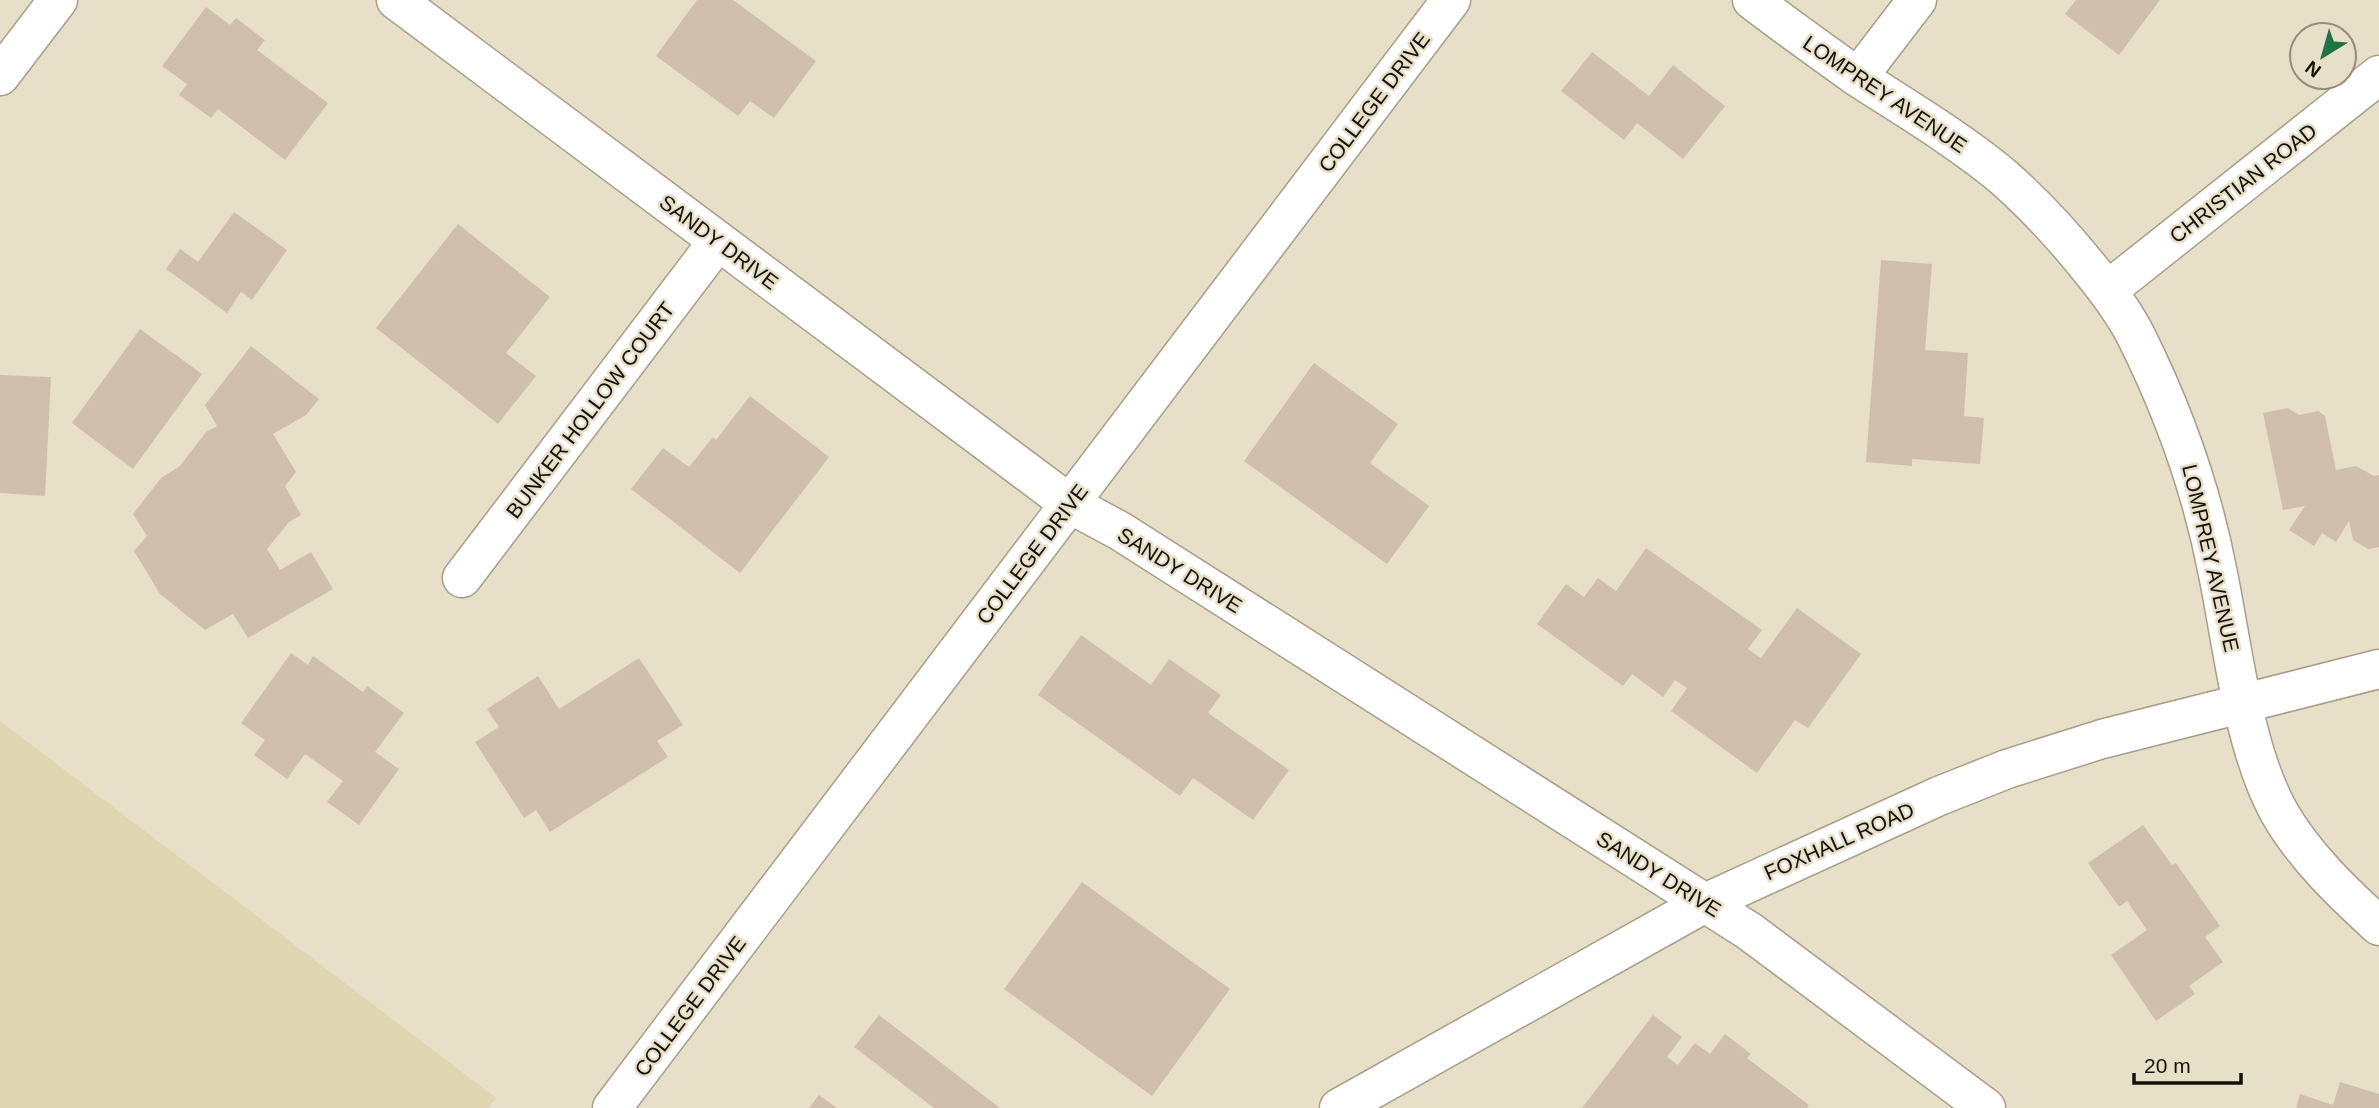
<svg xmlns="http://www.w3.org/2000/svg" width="2379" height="1108" font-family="Helvetica,sans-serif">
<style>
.sand{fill:#e0d6b1}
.building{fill:#d1bfad}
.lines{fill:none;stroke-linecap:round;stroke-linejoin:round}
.minor-casing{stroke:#a79f89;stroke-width:41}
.minor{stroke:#fff;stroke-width:38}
.labels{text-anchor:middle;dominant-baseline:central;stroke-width:5;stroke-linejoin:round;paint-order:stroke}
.street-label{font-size:21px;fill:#141109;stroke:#e8dfc8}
</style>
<rect width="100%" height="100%" fill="#e8dfc8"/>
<path class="sand" d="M0 721 496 1098 488 1108H0Z"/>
<path class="building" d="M697 0H733L816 61 774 118 750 101 738 116 656 56Z
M2076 0H2160L2119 55 2065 14Z
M206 7 230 25 236 18 265 40 257 50 328 103 285 160 218 109 211 118 179 95 187 84 162 66Z
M1592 52 1649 96 1673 65 1725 106 1683 159 1637 123 1624 140 1561 91Z
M234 212 287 250 252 300 241 292 227 313 166 269 180 249 198 262Z
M458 224 550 297 506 353 536 376 498 424 376 328Z
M1881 260 1932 264 1925 350 1968 353 1964 416 1984 418 1980 464 1912 459V466L1866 462Z
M140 329 202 374 133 469 72 423Z
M251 346 319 399 306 415 273 434 296 472 285 486 301 515 289 522 267 549 280 570 311 552 333 589 248 638 233 614 205 630 160 594 134 551 147 536 133 514 161 478 180 466 206 432 217 426 205 405Z
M1314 363 1398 424 1370 463 1429 506 1387 564 1244 461Z
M0 375 51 377 45 496 0 493Z
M750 396 829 457 740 573 631 489 663 448 689 467 713 437 716 440Z
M2288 408 2299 415 2318 411 2325 416 2336 470 2356 466 2374 476 2379 475V547L2368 549 2353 540 2349 521 2336 542 2322 533 2314 546 2289 530 2305 506 2283 510 2263 413Z
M1646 548 1762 630 1748 649 1761 658 1797 608 1861 654 1808 728 1795 720 1757 773 1671 711 1687 688 1675 680 1663 697 1632 674 1623 686 1537 624 1566 584 1584 597 1598 578 1616 591Z
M1081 635 1151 685 1169 659 1221 695 1208 713 1289 770 1253 820 1193 778 1180 796 1038 695Z
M291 653 308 665 313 656 363 692 367 686 404 713 375 752 399 769 359 825 327 802 343 781 305 754 287 779 254 755 265 740 241 723Z
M639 658 683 725 657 741 668 757 550 832 536 810 524 818 475 742 499 727 487 709 538 676 559 709Z
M2143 825 2172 865 2176 863 2220 926 2205 937 2223 962 2189 986 2195 994 2156 1021 2111 955 2147 930 2127 901 2119 907 2088 863Z
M1082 882 1230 989 1152 1096 1004 989Z
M879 1015 1000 1108H934L854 1047Z
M1653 1015 1682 1037 1667 1057 1678 1065 1695 1043 1710 1054 1725 1034 1751 1054 1747 1058 1809 1105 1807 1108H1582Z
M2340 1082 2379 1094V1108H2296L2300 1094 2333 1105Z
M819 1095 837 1108H809Z"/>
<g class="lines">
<g class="minor-casing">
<path id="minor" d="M396 0 1070 504 1120 531 1749 931 1986 1108
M1752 0C1786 26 1821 51 1856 76 1905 108 1956 138 2001 175 2032 202 2060 232 2086 264 2105 287 2123 310 2136 336 2174 412 2202 490 2218 574 2233 647 2243 747 2279 812 2304 856 2342 892 2379 926
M0 76 58 0
M1858 77 1917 0
M2108 290 2379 75
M462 578 718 241
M612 1108 1451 0
M1339 1108 1705 903 1939 796 2007 769 2102 739 2379 669"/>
</g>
<use href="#minor" class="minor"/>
</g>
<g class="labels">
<g class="street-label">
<text transform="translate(1885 94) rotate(34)">LOMPREY AVENUE</text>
<text transform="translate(1374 102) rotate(-53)">COLLEGE DRIVE</text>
<text transform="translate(2243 183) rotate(-38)">CHRISTIAN ROAD</text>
<text transform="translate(719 242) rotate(37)">SANDY DRIVE</text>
<text transform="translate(590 410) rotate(-53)">BUNKER HOLLOW COURT</text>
<text transform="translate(1032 554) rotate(-53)">COLLEGE DRIVE</text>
<text transform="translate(2211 558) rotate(77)">LOMPREY AVENUE</text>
<text transform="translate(1180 570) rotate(32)">SANDY DRIVE</text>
<text transform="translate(1839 841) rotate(-24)">FOXHALL ROAD</text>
<text transform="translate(1659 874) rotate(32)">SANDY DRIVE</text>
<text transform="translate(690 1006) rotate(-53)">COLLEGE DRIVE</text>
</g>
</g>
<g transform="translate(2323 56) rotate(217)"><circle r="33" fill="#e8dfc8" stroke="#938d7c" stroke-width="2"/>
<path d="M0-5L12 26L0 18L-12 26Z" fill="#207345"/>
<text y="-10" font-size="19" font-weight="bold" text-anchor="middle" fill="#141109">N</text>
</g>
<path d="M2134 1073v10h107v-10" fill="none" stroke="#141109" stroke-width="3.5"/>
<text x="2144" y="1073" font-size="21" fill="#141109" stroke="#e8dfc8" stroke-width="5" paint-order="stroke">20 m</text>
</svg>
